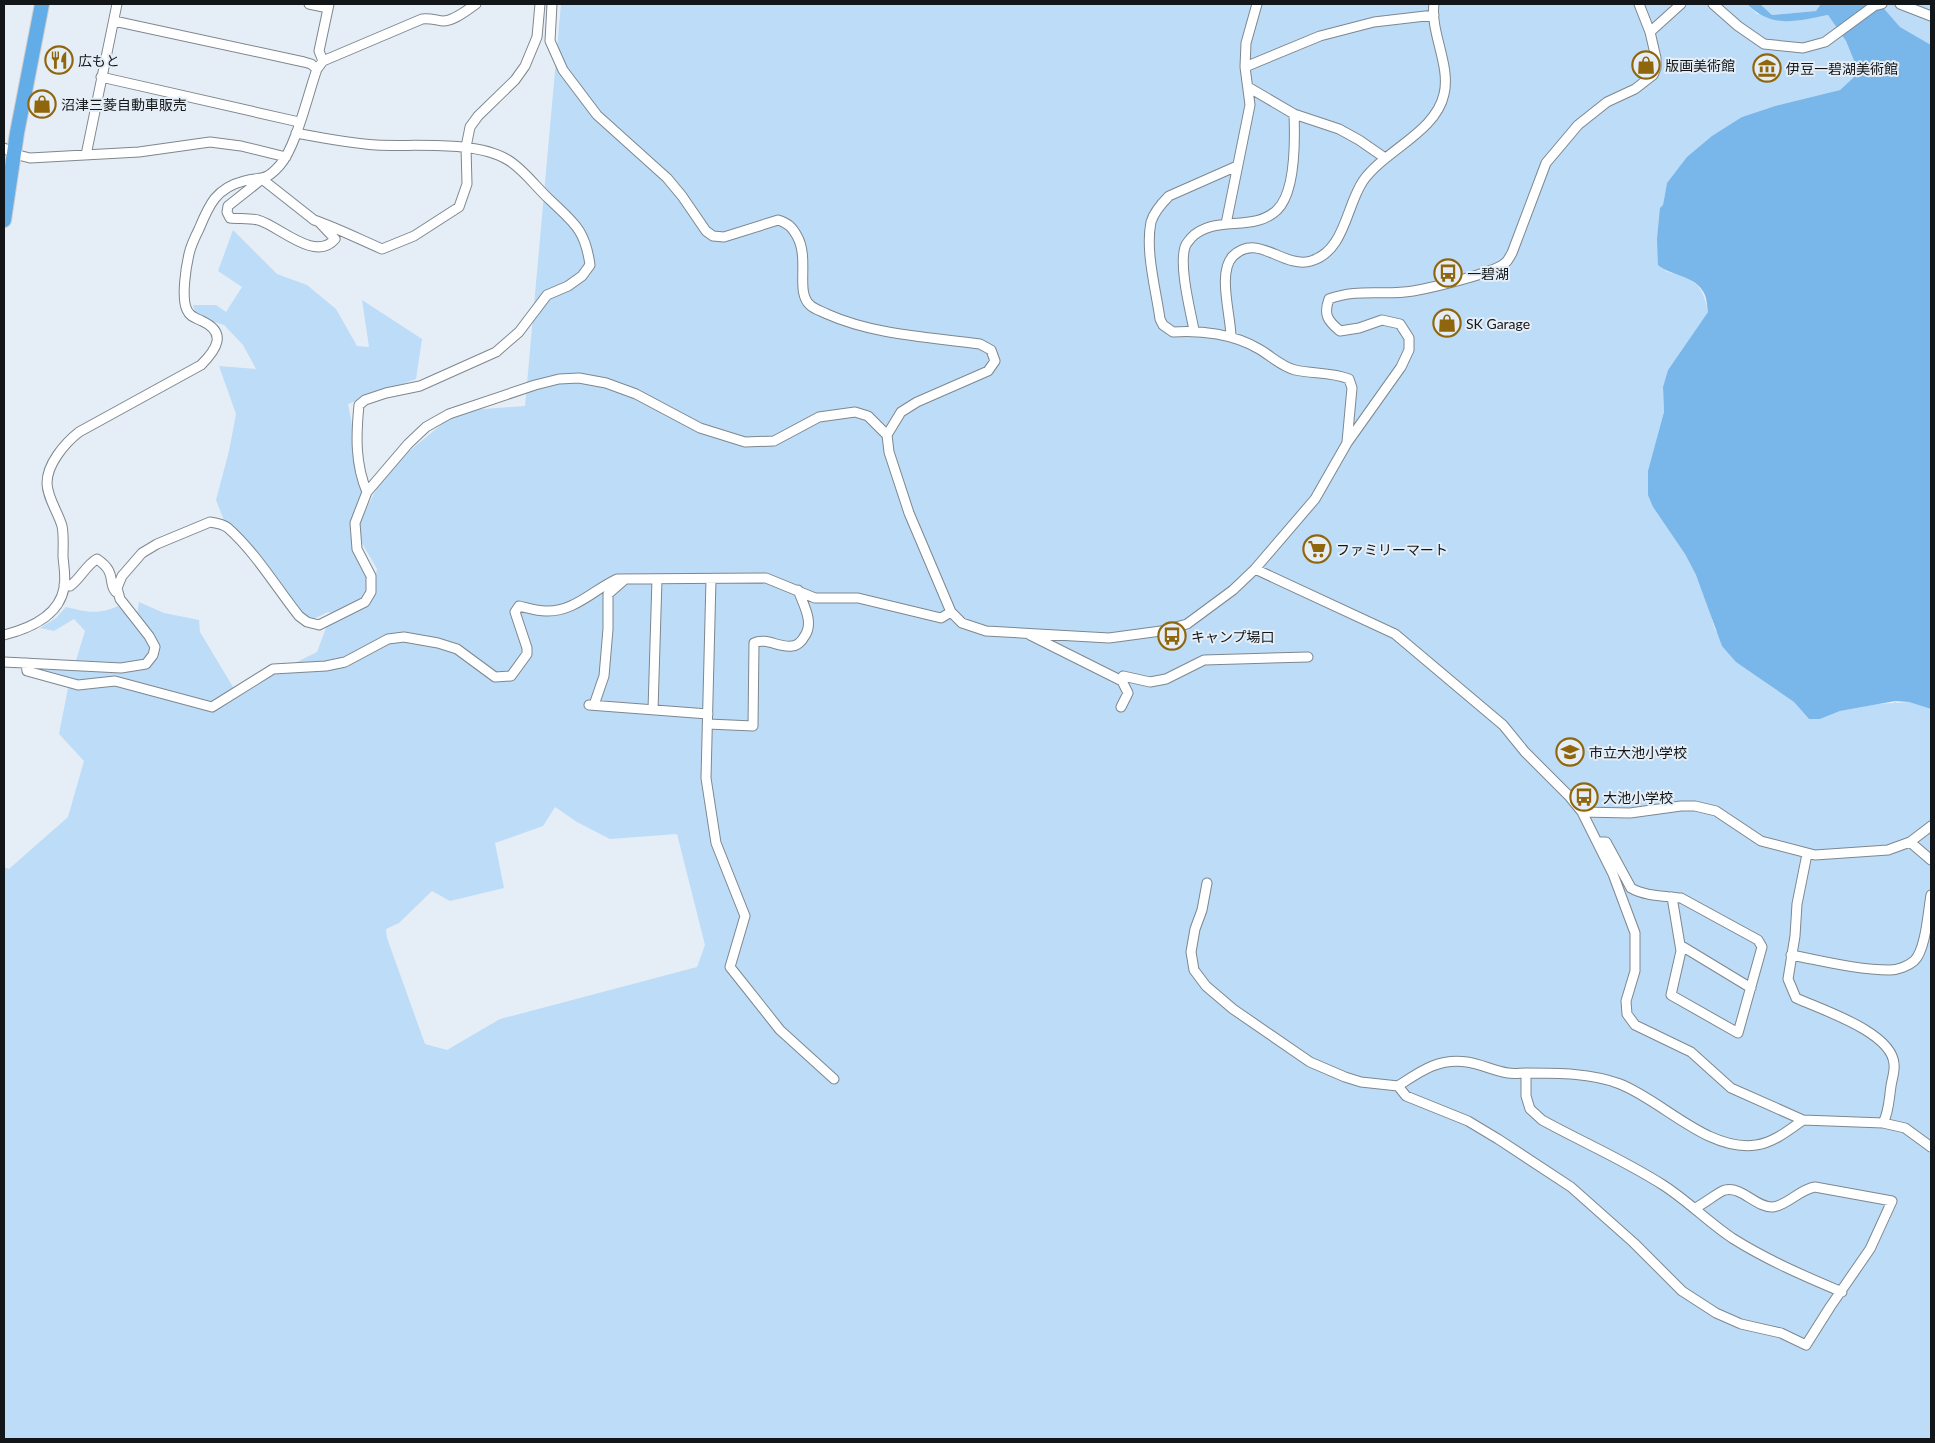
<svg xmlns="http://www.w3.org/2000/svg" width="1935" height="1443" font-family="Lato,'Noto Sans JP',sans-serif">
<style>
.green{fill:#bcdcf8;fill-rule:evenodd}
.water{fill:#79b6e9}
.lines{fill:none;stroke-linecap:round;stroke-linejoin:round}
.minor-casing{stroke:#7e878e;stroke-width:11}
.highway-casing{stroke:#cbcccc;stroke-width:16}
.minor{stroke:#fff;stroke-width:9}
.highway{stroke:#62ace8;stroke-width:14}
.labels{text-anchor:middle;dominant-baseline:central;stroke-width:4;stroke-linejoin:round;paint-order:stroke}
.poi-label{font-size:14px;fill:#121618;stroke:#e5eef7;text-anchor:start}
</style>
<rect width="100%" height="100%" fill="#e5eef7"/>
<path class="green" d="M561 4H1747L1757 14 1806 19 1828 15 1846 41 1857 68 1853 78 1840 90 1775 106 1742 117 1667 183 1663 205 1665 271C1693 279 1702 281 1708 312L1668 370 1663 388 1664 412 1650 466 1653 507 1685 554 1696 575 1706 598 1715 630 1763 680 1794 702 1809 719H1820L1840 711 1878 704 1894 703V701L1897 703 1909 702 1931 709V1439H4V867L9 869 68 817 84 761 59 734 69 683 47 676 40 670H73L85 631 74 619 54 631 40 628 56 618 66 607C87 612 98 615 118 606L130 619 137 614 139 602 164 613 199 620 200 632 236 692 317 652 329 620 340 615 328 612 307 622 227 528 216 500 229 451 236 414 219 366 256 369 243 345 224 325 196 316 193 305H216L226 312 242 287 218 271 233 230 277 274 307 285 336 309 357 346 369 347 362 300 422 339 416 379 348 404 359 462 367 492 350 533 371 576V598L377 569 355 531 386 470 458 411 525 406ZM555 807 577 822 610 839 677 834 705 945 697 967 500 1019 447 1050 425 1044 387 938 386 929 399 923 432 891 450 901 504 888 495 843 543 826Z
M1760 4H1821L1816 11 1772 15Z
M1880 4H1931V45L1900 27Z"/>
<path class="water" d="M1747 4H1760L1772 15 1816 11 1821 4H1880L1900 27 1931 45V709L1909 702 1895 701 1840 711 1820 719H1809L1794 702 1736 662 1722 646 1696 575 1685 554 1653 507 1648 495V471L1664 412 1663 387 1668 370 1708 312C1707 306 1707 298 1704 293 1695 275 1671 276 1658 265L1657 239 1660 208 1663 205 1667 183 1687 157 1712 136 1742 117 1775 106 1840 90 1853 78 1857 68 1846 41 1828 15C1796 21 1772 29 1747 4Z"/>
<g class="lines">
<g class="minor-casing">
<path id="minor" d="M309 4 328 8
M552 4 550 41 563 70 597 115 667 178 682 196 706 231 713 236 724 237 778 220C788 223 792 227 797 236 810 259 795 292 810 305 814 309 821 311 827 314 874 335 929 337 980 344L991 350 995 361 988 371 917 402 901 412 887 435
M1713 4 1738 26 1764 44 1803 48 1825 42 1874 6 1882 4
M1900 4 1931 16
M114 21 304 62 311 64 317 69
M1650 32 1681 4
M323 61 319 51 329 4
M1245 67 1320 36 1374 22 1434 15
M101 77 299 122
M1248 87 1294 114 1339 129 1359 140 1385 158
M296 133C323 138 349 143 376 145 413 147 476 140 508 160 523 169 536 187 549 199 574 223 585 229 590 265L582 276 568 286 547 295 519 332 496 352 420 386 386 393 365 400 359 405C356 435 355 464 367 492
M4 148 14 154 30 158 139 152 210 142 241 146 286 157
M86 155 117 4
M1237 166 1169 196C1162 203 1154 212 1151 222 1145 251 1156 290 1160 319L1163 325 1173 332C1201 330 1234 334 1259 349 1271 356 1282 367 1295 370 1313 374 1332 372 1349 379L1352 388 1347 442
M319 222 335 239C315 263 278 225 258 220 249 218 239 219 230 218L227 212 228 206 262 179 314 220C337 228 359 239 382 249L414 236 459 207 467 184 466 147 470 127 478 116 515 80 525 66 537 37 540 4
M1226 224 1250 105 1245 67 1246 43 1257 4
M1194 330C1190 309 1179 267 1185 247 1186 243 1189 241 1191 238 1214 214 1253 233 1277 210 1296 192 1295 139 1294 114
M1231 337C1231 316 1217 272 1233 256 1258 232 1283 269 1311 261 1345 251 1346 206 1363 181 1385 150 1436 132 1444 94 1451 66 1430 32 1434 4
M1255 569 1395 634 1503 725 1525 752 1569 796 1582 812 1613 874 1635 933V971L1626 1001 1627 1014 1635 1025 1691 1052 1731 1088 1803 1120 1883 1123 1905 1128 1931 1147
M711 579 706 778 716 843 745 916 730 967 780 1030 834 1079
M64 585 70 586C81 578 86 565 97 559 118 573 107 583 116 592
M4 635C28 629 59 616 64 588 66 578 64 567 63 557 63 547 64 536 62 526 58 512 47 497 47 483 47 464 65 443 79 432L201 365C216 350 228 333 202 321 196 318 190 317 187 310 181 298 186 267 189 254 191 245 195 237 199 229 209 205 216 188 244 181 263 176 265 182 280 165 296 147 308 94 317 69L323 61 422 19C430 18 435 20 443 21 454 21 467 10 476 4
M1030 635 1122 681 1128 693 1121 707
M4 662 121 668 146 664 153 655 155 647 149 636 120 599 117 588 122 576 142 553 157 544 210 522C217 523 223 524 228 528 256 553 276 587 299 616L307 622 319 625 365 602 371 592V576L357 549 355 523 367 492 408 444 426 427 449 414 535 385 559 379 579 378 606 383 636 394 700 428 745 442 774 441 819 417 855 412 868 416 887 435 889 452 909 513 951 612 962 623 986 631 1109 638 1161 631 1187 624 1233 590 1255 569 1315 499 1347 443 1401 367 1409 350V338L1400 324 1382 320 1359 328 1340 331C1328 321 1323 315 1329 299 1358 288 1384 296 1413 291 1430 288 1495 273 1505 263 1508 261 1510 256 1512 253L1546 163 1578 125 1607 102 1635 89 1653 75 1656 68V58L1650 32 1639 4
M26 663 27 671 78 685 115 681 212 707 273 669 326 666 345 662 388 639 404 637 438 643 457 649 495 677 511 676 527 654V648L515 612 519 606C528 608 537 611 546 611 574 612 593 590 617 579L766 578 815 598H858L941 618 951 612
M1122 681 1123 676 1150 682 1166 679 1204 660 1308 657
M589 705 708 714
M594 705 604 676 608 629V594L624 580
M653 710 657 579
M708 724 753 726 754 643C766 637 779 648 792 646 797 646 802 641 804 637 815 623 803 604 798 590
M1582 812 1630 813 1681 806H1695L1716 811 1761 841 1815 855 1888 850 1910 842 1931 826
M1597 842H1606L1631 888C1644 896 1665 896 1681 898L1758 940 1762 947 1738 1033 1671 995 1681 951 1672 897
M1910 842 1931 860
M1807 854 1797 904 1795 936 1788 979 1796 998C1822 1010 1892 1032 1894 1064 1895 1071 1892 1079 1891 1086 1889 1099 1889 1112 1883 1123
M1207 883 1202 910 1195 929 1191 952 1194 970 1206 986 1233 1009 1310 1062 1345 1077 1361 1082 1398 1086 1406 1096 1468 1121 1498 1139 1571 1187 1634 1243 1682 1291 1716 1313 1741 1324 1781 1333 1806 1345 1830 1307 1870 1249 1892 1201 1815 1187C1800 1189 1788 1205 1773 1207 1756 1208 1742 1186 1725 1190 1718 1192 1704 1204 1695 1208
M1680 945 1751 988
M1791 955C1823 961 1857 970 1890 970 1898 970 1908 966 1914 961 1926 950 1928 911 1931 895
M1526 1073V1096L1530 1109 1542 1120C1582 1142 1624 1160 1663 1185 1688 1201 1708 1222 1732 1238 1767 1260 1804 1276 1842 1292
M1398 1086C1421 1071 1438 1058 1467 1062 1481 1064 1494 1071 1508 1073 1514 1074 1520 1073 1526 1073 1558 1073 1591 1073 1620 1084 1663 1101 1708 1152 1756 1145 1773 1143 1789 1130 1803 1120"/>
</g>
<g class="highway-casing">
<path id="highway" d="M4 220 17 133 42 4"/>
</g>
<use href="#minor" class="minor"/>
<use href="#highway" class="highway"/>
</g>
<defs>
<g id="restaurant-ring" transform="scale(1.4375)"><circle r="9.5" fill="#e5eef7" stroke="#8f660c" stroke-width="1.5"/><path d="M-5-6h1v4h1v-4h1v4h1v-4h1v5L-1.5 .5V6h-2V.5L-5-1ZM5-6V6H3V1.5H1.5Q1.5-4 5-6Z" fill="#8f660c"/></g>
<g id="shop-ring" transform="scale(1.4375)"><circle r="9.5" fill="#e5eef7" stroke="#8f660c" stroke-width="1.5"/><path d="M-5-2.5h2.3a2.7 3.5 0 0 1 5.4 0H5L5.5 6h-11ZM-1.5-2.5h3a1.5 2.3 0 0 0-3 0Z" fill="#8f660c"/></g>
<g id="museum-ring" transform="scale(1.4375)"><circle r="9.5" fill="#e5eef7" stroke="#8f660c" stroke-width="1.5"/><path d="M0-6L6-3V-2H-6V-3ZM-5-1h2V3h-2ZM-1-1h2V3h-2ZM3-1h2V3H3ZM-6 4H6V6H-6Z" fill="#8f660c"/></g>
<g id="bus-ring" transform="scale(1.4375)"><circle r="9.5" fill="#e5eef7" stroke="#8f660c" stroke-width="1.5"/><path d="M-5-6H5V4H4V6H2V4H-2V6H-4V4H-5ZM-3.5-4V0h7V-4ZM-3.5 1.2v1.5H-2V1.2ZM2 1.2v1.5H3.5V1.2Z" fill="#8f660c"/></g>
<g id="supermarket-ring" transform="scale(1.4375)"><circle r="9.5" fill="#e5eef7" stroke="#8f660c" stroke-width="1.5"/><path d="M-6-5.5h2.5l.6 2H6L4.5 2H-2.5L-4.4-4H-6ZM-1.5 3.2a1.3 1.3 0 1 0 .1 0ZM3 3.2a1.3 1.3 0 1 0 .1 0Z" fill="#8f660c"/></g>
<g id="school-ring" transform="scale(1.4375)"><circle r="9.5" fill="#e5eef7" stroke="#8f660c" stroke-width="1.5"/><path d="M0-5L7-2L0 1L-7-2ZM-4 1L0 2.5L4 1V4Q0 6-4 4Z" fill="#8f660c"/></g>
</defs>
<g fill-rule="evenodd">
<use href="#restaurant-ring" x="59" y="60"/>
<use href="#shop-ring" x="1646" y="65"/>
<use href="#museum-ring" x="1767" y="68"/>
<use href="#shop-ring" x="42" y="104"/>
<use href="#bus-ring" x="1448" y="273"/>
<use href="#shop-ring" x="1447" y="323"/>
<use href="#supermarket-ring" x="1317" y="549"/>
<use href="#bus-ring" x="1172" y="636"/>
<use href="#school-ring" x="1570" y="752"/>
<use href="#bus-ring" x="1584" y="797"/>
</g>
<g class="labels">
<g class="poi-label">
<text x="78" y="60">広もと</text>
<text x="1665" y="65">版画美術館</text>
<text x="1786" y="68">伊豆一碧湖美術館</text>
<text x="61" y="104">沼津三菱自動車販売</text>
<text x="1467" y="273">一碧湖</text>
<text x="1466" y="323">SK Garage</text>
<text x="1336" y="549">ファミリーマート</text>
<text x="1191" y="636">キャンプ場口</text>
<text x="1589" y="752">市立大池小学校</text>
<text x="1603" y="797">大池小学校</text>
</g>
</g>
<rect width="1935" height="1443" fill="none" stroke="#121618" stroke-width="10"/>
</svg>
